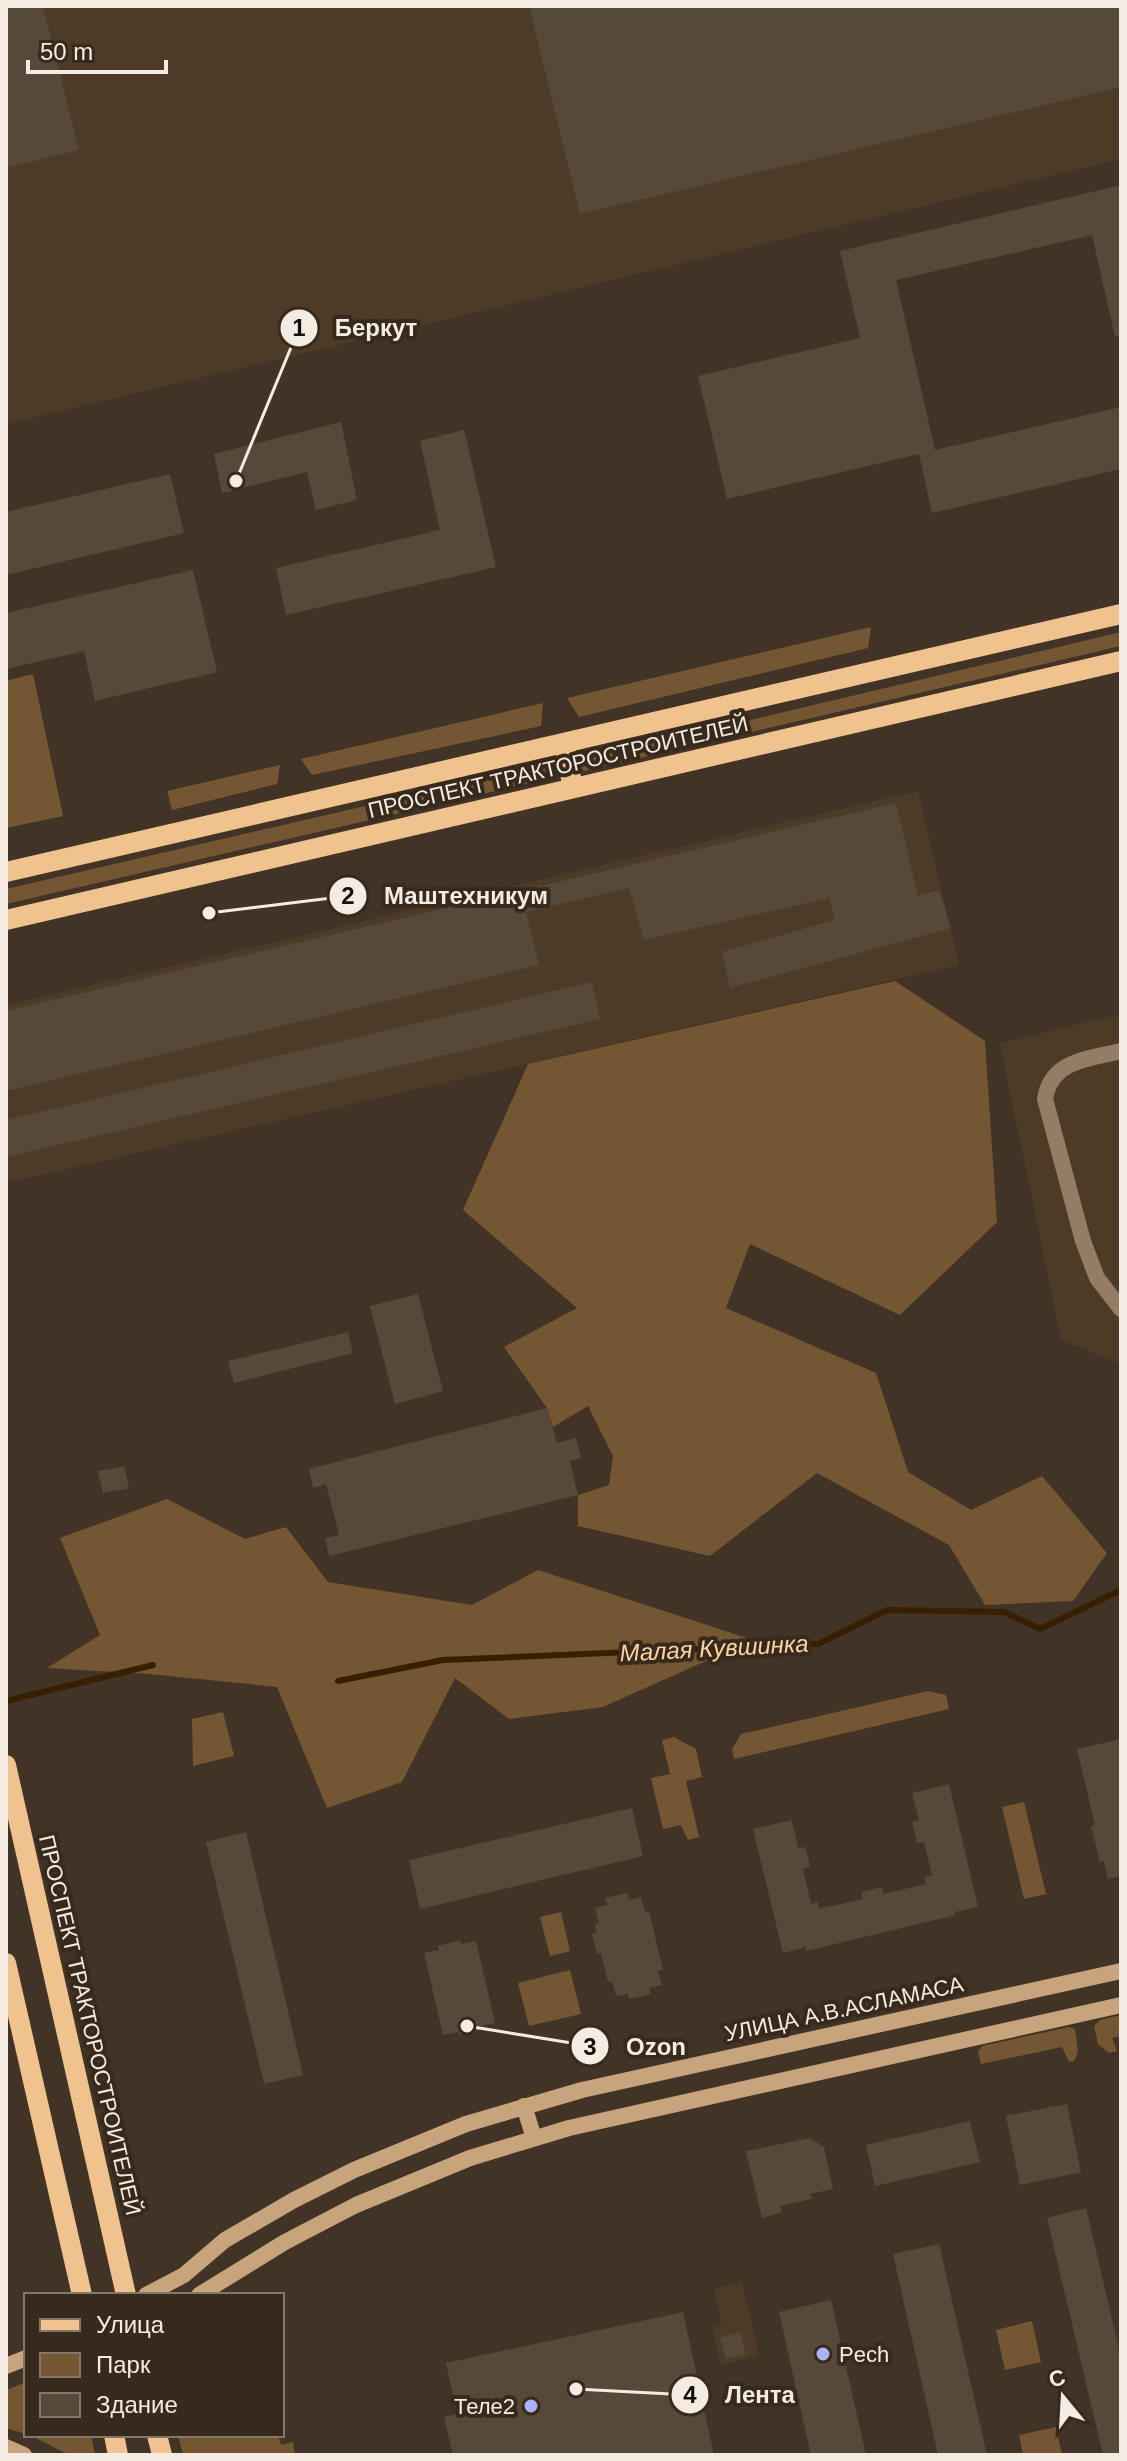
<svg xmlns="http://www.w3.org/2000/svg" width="1127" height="2461" font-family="Helvetica,sans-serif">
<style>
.built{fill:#4d3b27}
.green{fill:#755632}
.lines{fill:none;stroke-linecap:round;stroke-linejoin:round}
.stream{stroke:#381f00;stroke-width:6}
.building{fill:#57493a}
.street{stroke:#947d64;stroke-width:16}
.secondary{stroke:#c8a47c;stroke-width:16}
.primary{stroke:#f0c28e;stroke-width:20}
.poi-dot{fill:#a9b0fc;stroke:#372a1c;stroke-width:3}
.labels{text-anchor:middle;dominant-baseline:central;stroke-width:8;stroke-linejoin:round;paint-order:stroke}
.street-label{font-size:22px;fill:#f4ece2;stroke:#372a1c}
.poi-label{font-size:22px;fill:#f4ece2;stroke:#372a1c;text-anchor:start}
.water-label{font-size:24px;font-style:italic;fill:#fdd3a3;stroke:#372a1c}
.leader{fill:none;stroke:#f4ece2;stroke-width:3}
.callout-dot{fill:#f4ece2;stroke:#372a1c;stroke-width:3}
.mark-label{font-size:24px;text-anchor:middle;font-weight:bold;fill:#111}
.callout-label{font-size:24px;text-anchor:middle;font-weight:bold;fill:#f4ece2;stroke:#372a1c;stroke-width:8;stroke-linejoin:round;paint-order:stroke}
</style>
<rect width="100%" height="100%" fill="#413426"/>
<path class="built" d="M 6,6 L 1121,6 L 1121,159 L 6,424 Z
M 918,791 L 959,965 L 6,1183 L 6,1005 Z
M 1121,1014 L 1121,1364 L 1061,1340 L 1000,1043 Z
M 742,2282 L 759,2356 L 721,2365 L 712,2327 L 722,2324 L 714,2288 Z"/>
<path class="green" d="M 871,627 L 868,648 L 579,717 L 567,698 Z
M 1121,632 L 1121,646 L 584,771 L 579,766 L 582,760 Z
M 33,674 L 63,816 L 6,828 L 6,681 Z
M 543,703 L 541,726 L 312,775 L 301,759 Z
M 551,763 L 555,777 L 6,904 L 6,889 Z
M 280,765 L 277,784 L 172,810 L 167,791 Z
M 895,981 L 985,1041 L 997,1222 L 900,1315 L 750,1244 L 726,1308 L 876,1373 L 908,1472 L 971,1510 L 1042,1476 L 1107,1553 L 1073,1601 L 985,1605 L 949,1545 L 817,1473 L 710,1556 L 578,1526 L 578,1495 L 609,1485 L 613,1456 L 588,1406 L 553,1427 L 547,1408 L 504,1347 L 577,1308 L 463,1210 L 528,1064 Z
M 167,1499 L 245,1539 L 286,1527 L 328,1582 L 472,1605 L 538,1570 L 753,1640 L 603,1707 L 509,1719 L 455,1678 L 402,1782 L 327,1808 L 277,1687 L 149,1674 L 47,1668 L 100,1635 L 60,1538 Z
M 928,1691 L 946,1695 L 949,1709 L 734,1759 L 732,1749 L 741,1734 Z
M 223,1712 L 234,1756 L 193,1766 L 192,1719 Z
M 674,1737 L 696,1749 L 702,1777 L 686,1781 L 699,1837 L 688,1840 L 681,1825 L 663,1829 L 651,1778 L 670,1774 L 662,1740 Z
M 1024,1802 L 1046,1894 L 1024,1899 L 1002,1807 Z
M 561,1912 L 570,1951 L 550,1956 L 540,1917 Z
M 570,1970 L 581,2014 L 529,2026 L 518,1983 Z
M 1121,2015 L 1121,2036 L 1112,2038 L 1117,2051 L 1109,2053 L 1098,2044 L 1094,2026 L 1100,2020 Z
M 1069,2027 L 1075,2029 L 1078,2052 L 1074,2061 L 1069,2062 L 1062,2047 L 981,2064 L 978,2052 L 982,2046 Z
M 1032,2321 L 1041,2362 L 1005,2370 L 996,2330 Z
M 26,2382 L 26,2434 L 6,2428 L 6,2390 Z
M 1056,2427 L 1062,2455 L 1023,2455 L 1019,2435 Z
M 30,2435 L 91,2435 L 95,2455 L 69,2455 Z
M 178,2435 L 278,2435 L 281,2445 L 293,2442 L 295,2455 L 183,2455 Z"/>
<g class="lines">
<path class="stream" d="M 338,1681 L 443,1660 L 818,1644 L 887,1610 L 1004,1612 L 1040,1629 L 1121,1590
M 6,1701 L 153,1665"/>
</g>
<path class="building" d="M 6,6 L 43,6 L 79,150 L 6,168 Z
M 529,6 L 1121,6 L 1121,87 L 580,214 Z
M 1121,185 L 1121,336 L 1115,337 L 1092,235 L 896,280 L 935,450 L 1121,407 L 1121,469 L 932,513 L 919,454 L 727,499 L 698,376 L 860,338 L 840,251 Z
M 341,422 L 357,500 L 316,510 L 307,472 L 222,493 L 214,454 Z
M 464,430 L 496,567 L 286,615 L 276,568 L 440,530 L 420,441 Z
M 170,474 L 184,533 L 6,575 L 6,512 Z
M 193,570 L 217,672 L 95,701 L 84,651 L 6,669 L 6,613 Z
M 896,803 L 918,896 L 939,890 L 951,928 L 730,988 L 722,952 L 835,920 L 829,898 L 644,940 L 629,888 L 526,912 L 539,965 L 6,1091 L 6,1011 Z
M 592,982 L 600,1019 L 6,1157 L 6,1120 Z
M 418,1294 L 443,1391 L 395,1404 L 370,1306 Z
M 348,1332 L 353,1353 L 234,1383 L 228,1361 Z
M 547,1408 L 557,1443 L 576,1438 L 581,1458 L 570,1461 L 578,1495 L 329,1556 L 325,1538 L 339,1535 L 326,1484 L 313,1488 L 309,1469 Z
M 124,1466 L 129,1488 L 103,1493 L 98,1471 Z
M 1121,1739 L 1121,1876 L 1108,1879 L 1104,1861 L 1100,1862 L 1091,1826 L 1095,1825 L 1077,1749 Z
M 949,1784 L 978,1907 L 955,1912 L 956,1915 L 806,1951 L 806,1947 L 783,1953 L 753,1829 L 792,1820 L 798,1848 L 805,1847 L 808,1857 L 810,1867 L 803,1869 L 811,1904 L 818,1902 L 819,1909 L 863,1899 L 861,1892 L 882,1887 L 883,1894 L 926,1884 L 924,1877 L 932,1875 L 924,1842 L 917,1843 L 912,1822 L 919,1820 L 912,1793 Z
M 632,1808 L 643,1856 L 420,1909 L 409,1860 Z
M 246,1832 L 303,2075 L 264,2084 L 206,1842 Z
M 628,1893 L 629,1900 L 641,1897 L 645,1912 L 649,1911 L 663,1970 L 658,1971 L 662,1985 L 649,1988 L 651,1994 L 629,1999 L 628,1994 L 616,1996 L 612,1981 L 608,1982 L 601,1953 L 597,1954 L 592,1934 L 597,1933 L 595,1924 L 599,1923 L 595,1908 L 607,1905 L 605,1898 Z
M 460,1940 L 461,1944 L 476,1941 L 495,2023 L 480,2026 L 481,2030 L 459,2035 L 458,2032 L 443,2035 L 424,1953 L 439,1950 L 438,1946 Z
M 1067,2104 L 1081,2172 L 1020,2185 L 1006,2116 Z
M 970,2121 L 980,2162 L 875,2186 L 866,2145 Z
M 810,2138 L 824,2147 L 833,2189 L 810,2194 L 812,2199 L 780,2206 L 782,2212 L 762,2218 L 746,2151 Z
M 1086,2208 L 1121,2357 L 1121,2455 L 1103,2455 L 1047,2218 Z
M 939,2244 L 945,2270 L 987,2455 L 938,2455 L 893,2254 Z
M 831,2300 L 866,2455 L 811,2455 L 779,2312 Z
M 683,2312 L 714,2455 L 453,2455 L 444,2417 L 457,2414 L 446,2363 Z
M 740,2332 L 746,2354 L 726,2359 L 720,2338 Z"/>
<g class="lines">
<path class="street" d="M 1121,1051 C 1089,1059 1051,1060 1045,1099 L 1083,1241 L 1097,1278 L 1121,1309"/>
<path class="secondary" d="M 524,2106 L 534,2138
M 146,2295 L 184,2275 L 225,2240 L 294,2200 L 354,2170 L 466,2124 L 582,2090 L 1121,1971
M 199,2295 L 285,2242 L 356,2205 L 470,2158 L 569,2128 L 1121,2005
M 6,2366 L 26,2358
M 6,2447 L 24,2455"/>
<path class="primary" d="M 564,743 L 573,788
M 6,872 L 1121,614
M 6,920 L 1121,661
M 6,1765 L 126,2295
M 6,1963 L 82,2295
M 114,2435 L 118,2455
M 157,2435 L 162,2455"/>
</g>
<g class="poi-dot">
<circle cx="823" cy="2354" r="8"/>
<circle cx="531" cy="2406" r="8"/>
</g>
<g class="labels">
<g class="street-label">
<text transform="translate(558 767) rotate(-13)">ПРОСПЕКТ ТРАКТОРОСТРОИТЕЛЕЙ</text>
<text transform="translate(844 2009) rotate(-12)">УЛИЦА А.В.АСЛАМАСА</text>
<text transform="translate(90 2025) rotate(77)">ПРОСПЕКТ ТРАКТОРОСТРОИТЕЛЕЙ</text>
</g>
<g class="poi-label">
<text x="839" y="2354">Pech</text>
<text x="515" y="2406" text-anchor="end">Теле2</text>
</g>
<g class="water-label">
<text transform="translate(714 1648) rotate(-3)">Малая Кувшинка</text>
</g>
</g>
<path class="leader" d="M236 481L299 328M209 913L348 896M467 2026L590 2046M576 2389L690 2395"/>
<g class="callout-dot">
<circle cx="236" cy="481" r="8"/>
<circle cx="209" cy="913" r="8"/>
<circle cx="467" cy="2026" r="8"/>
<circle cx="576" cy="2389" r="8"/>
<circle cx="299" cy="328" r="20"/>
<circle cx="348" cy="896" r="20"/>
<circle cx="590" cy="2046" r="20"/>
<circle cx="690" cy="2395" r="20"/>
</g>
<g class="mark-label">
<text x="299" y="336">1</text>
<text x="348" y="904">2</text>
<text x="590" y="2055">3</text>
<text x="690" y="2403">4</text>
</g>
<g class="callout-label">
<text x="376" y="336">Беркут</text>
<text x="466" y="904">Маштехникум</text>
<text x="656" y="2055">Ozon</text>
<text x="760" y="2403">Лента</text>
</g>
<rect width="1127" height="2461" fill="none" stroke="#f4ece2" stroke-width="16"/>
<rect x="24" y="2293" width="260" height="144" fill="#372a1c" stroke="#83786b" stroke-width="2"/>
<rect x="40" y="2319" width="40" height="12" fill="#f0c28e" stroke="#83786b" stroke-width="2"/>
<text x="96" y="2333" font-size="24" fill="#f4ece2">Улица</text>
<rect x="40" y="2353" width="40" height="24" fill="#755632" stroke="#83786b" stroke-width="2"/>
<text x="96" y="2373" font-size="24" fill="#f4ece2">Парк</text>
<rect x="40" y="2393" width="40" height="24" fill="#57493a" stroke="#83786b" stroke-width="2"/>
<text x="96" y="2413" font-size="24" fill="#f4ece2">Здание</text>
<g transform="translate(1063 2397) rotate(342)" stroke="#372a1c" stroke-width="6" paint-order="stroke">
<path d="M0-6L14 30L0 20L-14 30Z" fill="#f4ece2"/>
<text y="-12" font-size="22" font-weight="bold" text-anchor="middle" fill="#f4ece2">С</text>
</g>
<path d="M28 60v12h138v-12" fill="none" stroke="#f4ece2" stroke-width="4"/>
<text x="40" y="60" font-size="24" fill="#f4ece2" stroke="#372a1c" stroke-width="6" paint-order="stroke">50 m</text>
</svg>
